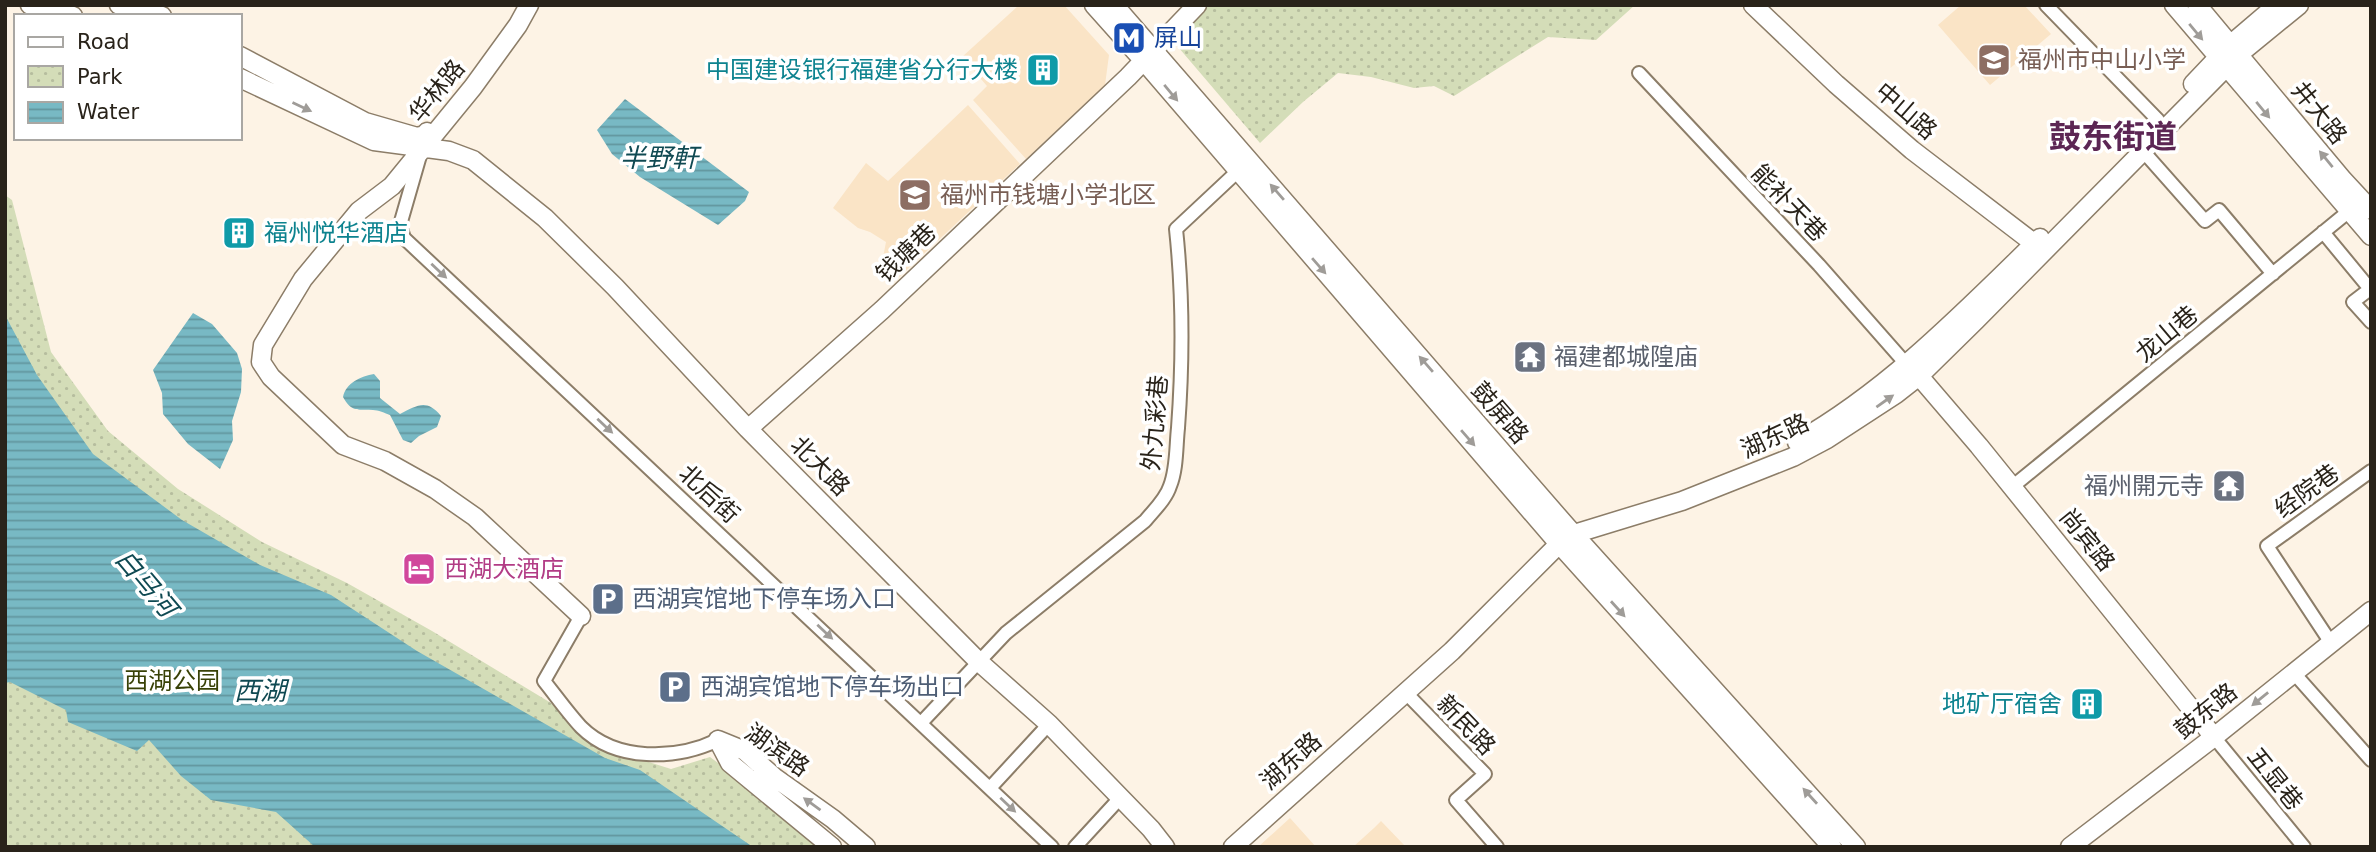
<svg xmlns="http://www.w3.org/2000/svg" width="2376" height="852" font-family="'DejaVu Sans','Noto Sans SC',sans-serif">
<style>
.built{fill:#fae4c6}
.park{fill:url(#park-dots)}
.water{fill:url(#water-rules)}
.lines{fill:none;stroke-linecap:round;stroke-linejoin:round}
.street-casing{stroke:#8c7d68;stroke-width:16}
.secondary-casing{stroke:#8c7d68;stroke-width:21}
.street{stroke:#fff;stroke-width:12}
.secondary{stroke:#fff;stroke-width:18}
.oneway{fill:#9f9c98}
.labels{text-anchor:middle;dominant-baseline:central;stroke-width:7;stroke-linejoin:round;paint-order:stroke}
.transit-label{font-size:24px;fill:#164399;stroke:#fff;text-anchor:start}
.education-label{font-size:24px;fill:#785e54;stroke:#fff;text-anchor:start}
.culture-label{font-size:24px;fill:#0d838f;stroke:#fff;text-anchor:end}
.street-label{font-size:24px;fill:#29231a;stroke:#fff}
.worship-label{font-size:24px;fill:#5b616d;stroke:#fff;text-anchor:start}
.hotel-label{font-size:24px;fill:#b23c85;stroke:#fff;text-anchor:start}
.service-label{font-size:24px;fill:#4e5e75;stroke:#fff;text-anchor:start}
.park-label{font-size:24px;fill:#384106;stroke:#fff}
.water-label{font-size:26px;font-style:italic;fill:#0f4952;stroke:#fff}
.district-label{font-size:32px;font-weight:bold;fill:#5c2654;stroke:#fff}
</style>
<defs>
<pattern id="park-dots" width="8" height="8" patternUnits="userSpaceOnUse" patternTransform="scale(1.75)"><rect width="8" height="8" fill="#d4ddb8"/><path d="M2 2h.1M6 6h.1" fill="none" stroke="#b6bd9e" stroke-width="1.8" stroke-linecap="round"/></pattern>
<pattern id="water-rules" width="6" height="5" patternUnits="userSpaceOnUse" patternTransform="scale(1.75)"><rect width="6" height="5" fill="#78b9c4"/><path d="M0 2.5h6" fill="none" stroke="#62969e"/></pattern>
</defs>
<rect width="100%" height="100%" fill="#fdf3e5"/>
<path class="built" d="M 1019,5 L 1064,5 L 1109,55 L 1105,85 L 1026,159 L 973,100 L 987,86 L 962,57 Z
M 1961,5 L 2024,5 L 2051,34 L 1990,85 L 1938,25 Z
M 968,105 L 1020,164 L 899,277 L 889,283 L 881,268 L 886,242 L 870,232 L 858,228 L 833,208 L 866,163 L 888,181 Z
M 1290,818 L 1316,847 L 1258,847 Z
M 1381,821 L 1406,847 L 1353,847 L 1374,828 Z"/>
<path class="park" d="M 1208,5 L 1635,5 L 1596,40 L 1548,37 L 1454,96 L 1434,86 L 1414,88 L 1371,77 L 1338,73 L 1303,102 L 1260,143 L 1173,41 Z
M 5,195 L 12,200 L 51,352 L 108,431 L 178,489 L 262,542 L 347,583 L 432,631 L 551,703 L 604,748 L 671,769 L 710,757 L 831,847 L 5,847 Z"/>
<path class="water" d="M 625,99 L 749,192 L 745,201 L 718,225 L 640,177 L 612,154 L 597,130 Z
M 193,313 L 212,324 L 237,353 L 242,369 L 241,392 L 232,421 L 233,440 L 220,469 L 188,444 L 163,414 L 162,393 L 153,370 Z
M 5,315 L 37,375 L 93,454 L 182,520 L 260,565 L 331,595 L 417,651 L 605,758 L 640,770 L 753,847 L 315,847 L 276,812 L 211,800 L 181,776 L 149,740 L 137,751 L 68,722 L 66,710 L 10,682 L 5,683 Z
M 374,374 L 380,381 L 380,398 L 400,414 C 417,406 426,398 441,416 L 437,427 L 419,436 L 411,443 L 403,440 L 390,415 C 385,413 378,410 373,410 C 358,409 352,413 343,397 C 346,383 361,376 374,374 Z"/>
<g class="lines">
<defs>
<path id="street" d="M 2046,5 L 2158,120
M 1639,73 L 1819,265 L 1907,365
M 2143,151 L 2205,221 L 2219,210 L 2273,274
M 419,159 L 400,225 L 404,238 L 1052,847
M 2323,232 L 2370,289 L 2353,302 L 2371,322
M 2012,487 L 2348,212
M 581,616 L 544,681 C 556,696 568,713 581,727 C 616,762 676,760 718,740
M 2331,643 L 2267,546 L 2371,471
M 2293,672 L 2371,760
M 1406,693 L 1485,774 L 1456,800 L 1497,847
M 921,723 L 1006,633 L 1145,521 C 1154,510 1166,499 1170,486 C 1177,469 1176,446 1178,428 C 1183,361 1183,295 1176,229 L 1238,171
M 2214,737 L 2304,847
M 990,788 L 1049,724
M 1075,847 L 1120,798"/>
<path id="secondary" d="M 30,5 L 73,16
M 119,5 L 162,16
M 529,5 L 518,25 L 473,87 L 392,186 L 359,211 L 303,279 L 263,345 L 261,362 L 271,377 L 343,445 L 385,461 L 435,489 L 475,517 L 581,616
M 1094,5 L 1144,61 L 1553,537 L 1832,847
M 1114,5 L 1567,527 L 1856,847
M 1753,5 L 1836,84 L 1912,150 L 2035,244
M 2174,5 L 2371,236
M 2197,5 L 2343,180 L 2371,210
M 240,56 L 365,122 L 417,137 L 425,135 L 427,132
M 240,78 L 374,141 L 449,151 L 473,160 L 545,218 L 615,287 L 748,429 L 978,661 L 1049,724 L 1151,829 L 1165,847
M 2193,84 L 2230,45 L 2277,5
M 1919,376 L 1979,446 L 2214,737
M 748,429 L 882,310 L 1128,77 L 1197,5
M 1797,442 C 1890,389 1964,312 2040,238
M 718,740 L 745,751 L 774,777 L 833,819 L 866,847
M 718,740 L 730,763 L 832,847
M 1233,847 L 1452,651 L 1559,544 L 1574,534 L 1682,501 L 1793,457 L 1827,439 L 1896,394 L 1919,376 L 1976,320 L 2239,54 L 2299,5
M 2070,847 L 2214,737 L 2371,611"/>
</defs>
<use href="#street" class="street-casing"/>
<use href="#secondary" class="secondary-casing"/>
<use href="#street" class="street"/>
<use href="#secondary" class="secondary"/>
</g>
<defs><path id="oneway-solid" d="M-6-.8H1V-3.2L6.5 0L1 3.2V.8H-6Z" transform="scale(1.75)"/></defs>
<g class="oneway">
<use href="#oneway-solid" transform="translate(2196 32) rotate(50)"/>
<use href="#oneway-solid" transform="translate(1171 93) rotate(50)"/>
<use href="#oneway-solid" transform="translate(302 107) rotate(25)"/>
<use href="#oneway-solid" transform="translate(2263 110) rotate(50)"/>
<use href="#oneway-solid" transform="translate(2326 159) rotate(-129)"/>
<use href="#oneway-solid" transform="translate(1277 192) rotate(-131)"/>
<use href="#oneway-solid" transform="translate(1319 266) rotate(49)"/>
<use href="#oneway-solid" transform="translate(439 271) rotate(43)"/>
<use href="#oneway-solid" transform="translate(1426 364) rotate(-131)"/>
<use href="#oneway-solid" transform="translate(1885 401) rotate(-35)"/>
<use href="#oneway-solid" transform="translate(605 426) rotate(43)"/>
<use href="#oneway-solid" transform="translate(1468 438) rotate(49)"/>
<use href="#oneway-solid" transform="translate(1618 609) rotate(48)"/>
<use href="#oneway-solid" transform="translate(825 632) rotate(43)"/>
<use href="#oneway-solid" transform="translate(2260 699) rotate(141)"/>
<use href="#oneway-solid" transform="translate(1810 796) rotate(-132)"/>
<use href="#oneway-solid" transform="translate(812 804) rotate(-144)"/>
<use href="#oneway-solid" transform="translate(1008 805) rotate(43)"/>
</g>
<defs>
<symbol id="metro-square" viewBox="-11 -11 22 22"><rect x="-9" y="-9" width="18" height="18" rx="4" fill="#1a4fb4" stroke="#fff"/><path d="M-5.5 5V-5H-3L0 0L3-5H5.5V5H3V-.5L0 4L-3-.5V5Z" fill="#fff"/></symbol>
<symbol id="school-square" viewBox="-11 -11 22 22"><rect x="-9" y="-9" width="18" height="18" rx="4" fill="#8d6e63" stroke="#fff"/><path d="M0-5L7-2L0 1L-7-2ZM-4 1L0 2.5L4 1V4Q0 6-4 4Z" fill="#fff"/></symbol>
<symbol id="building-square" viewBox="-11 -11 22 22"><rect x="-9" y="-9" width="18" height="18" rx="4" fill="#0f9aa8" stroke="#fff"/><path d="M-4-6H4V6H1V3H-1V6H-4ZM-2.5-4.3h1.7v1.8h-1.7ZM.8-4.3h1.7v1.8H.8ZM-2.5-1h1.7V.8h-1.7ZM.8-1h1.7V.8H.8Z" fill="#fff"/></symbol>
<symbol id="temple-square" viewBox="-11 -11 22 22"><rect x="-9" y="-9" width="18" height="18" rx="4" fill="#6b7280" stroke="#fff"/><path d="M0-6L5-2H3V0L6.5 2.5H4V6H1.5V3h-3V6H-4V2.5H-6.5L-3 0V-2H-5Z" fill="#fff"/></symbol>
<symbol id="hotel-square" viewBox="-11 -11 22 22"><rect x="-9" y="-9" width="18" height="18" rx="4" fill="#d1479c" stroke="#fff"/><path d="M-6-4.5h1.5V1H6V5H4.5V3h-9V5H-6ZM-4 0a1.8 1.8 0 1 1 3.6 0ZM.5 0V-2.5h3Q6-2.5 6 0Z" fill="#fff"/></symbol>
<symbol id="parking-square" viewBox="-11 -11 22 22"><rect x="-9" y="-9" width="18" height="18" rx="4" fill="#5c6f8a" stroke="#fff"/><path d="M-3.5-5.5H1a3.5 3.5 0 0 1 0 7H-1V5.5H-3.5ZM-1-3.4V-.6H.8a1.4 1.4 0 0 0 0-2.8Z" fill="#fff"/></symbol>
</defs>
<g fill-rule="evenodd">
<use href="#metro-square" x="1110" y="19" width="38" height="38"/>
<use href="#school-square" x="1975" y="41" width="38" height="38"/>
<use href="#building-square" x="1024" y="51" width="38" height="38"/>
<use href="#school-square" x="896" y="176" width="38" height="38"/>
<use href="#building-square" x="220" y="214" width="38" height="38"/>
<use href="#temple-square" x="1511" y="338" width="38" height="38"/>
<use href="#temple-square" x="2210" y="467" width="38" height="38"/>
<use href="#hotel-square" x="400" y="550" width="38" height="38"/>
<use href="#parking-square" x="589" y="580" width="38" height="38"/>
<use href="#parking-square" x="656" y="668" width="38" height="38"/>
<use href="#building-square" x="2068" y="685" width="38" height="38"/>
</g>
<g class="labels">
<g class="transit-label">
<text x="1154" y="38">屏山</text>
</g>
<g class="education-label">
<text x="2018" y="60">福州市中山小学</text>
<text x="940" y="195">福州市钱塘小学北区</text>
</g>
<g class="culture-label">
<text x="1018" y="70">中国建设银行福建省分行大楼</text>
<text x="264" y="233" text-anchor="start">福州悦华酒店</text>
<text x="2062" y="704">地矿厅宿舍</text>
</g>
<g class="street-label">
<text transform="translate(437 91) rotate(-51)">华林路</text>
<text transform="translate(1906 111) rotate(41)">中山路</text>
<text transform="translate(2319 113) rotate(51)">井大路</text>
<text transform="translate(1789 203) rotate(46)">能补天巷</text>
<text transform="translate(906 253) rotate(-44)">钱塘巷</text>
<text transform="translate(2167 334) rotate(-40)">龙山巷</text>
<text transform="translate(1500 413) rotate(49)">鼓屏路</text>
<text transform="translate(1155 423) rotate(-85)">外九彩巷</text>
<text transform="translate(1775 436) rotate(-25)">湖东路</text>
<text transform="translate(820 466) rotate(45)">北大路</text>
<text transform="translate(2307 491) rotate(-36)">经院巷</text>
<text transform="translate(709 494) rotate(43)">北后街</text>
<text transform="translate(2087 540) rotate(51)">尚宾路</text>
<text transform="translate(2206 711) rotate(-39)">鼓东路</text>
<text transform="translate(1466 725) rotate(46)">新民路</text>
<text transform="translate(777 750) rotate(35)">湖滨路</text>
<text transform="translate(1291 761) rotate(-42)">湖东路</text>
<text transform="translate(2275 779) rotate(51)">五显巷</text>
</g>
<g class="worship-label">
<text x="1554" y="357">福建都城隍庙</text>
<text x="2204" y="486" text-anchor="end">福州開元寺</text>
</g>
<g class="hotel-label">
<text x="444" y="569">西湖大酒店</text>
</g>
<g class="service-label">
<text x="632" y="599">西湖宾馆地下停车场入口</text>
<text x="700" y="687">西湖宾馆地下停车场出口</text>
</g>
<g class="park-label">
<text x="172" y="681">西湖公园</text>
</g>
<g class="water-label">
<text x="659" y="158">半野軒</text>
<text transform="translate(146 583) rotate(50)">白马河</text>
<text x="260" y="691">西湖</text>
</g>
<g class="district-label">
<text x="2113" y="137">鼓东街道</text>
</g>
</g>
<rect width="2376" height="852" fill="none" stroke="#29231a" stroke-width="14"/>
<rect x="14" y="14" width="228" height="126" fill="#ffffff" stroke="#a9a7a3" stroke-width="2"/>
<rect x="28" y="37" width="35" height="10" fill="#ffffff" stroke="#a9a7a3" stroke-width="2"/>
<text x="77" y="49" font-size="21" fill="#29231a">Road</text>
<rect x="28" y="66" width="35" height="21" fill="url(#park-dots)" stroke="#a9a7a3" stroke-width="2"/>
<text x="77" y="84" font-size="21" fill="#29231a">Park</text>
<rect x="28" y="102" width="35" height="21" fill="url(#water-rules)" stroke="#a9a7a3" stroke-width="2"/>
<text x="77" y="119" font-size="21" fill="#29231a">Water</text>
</svg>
